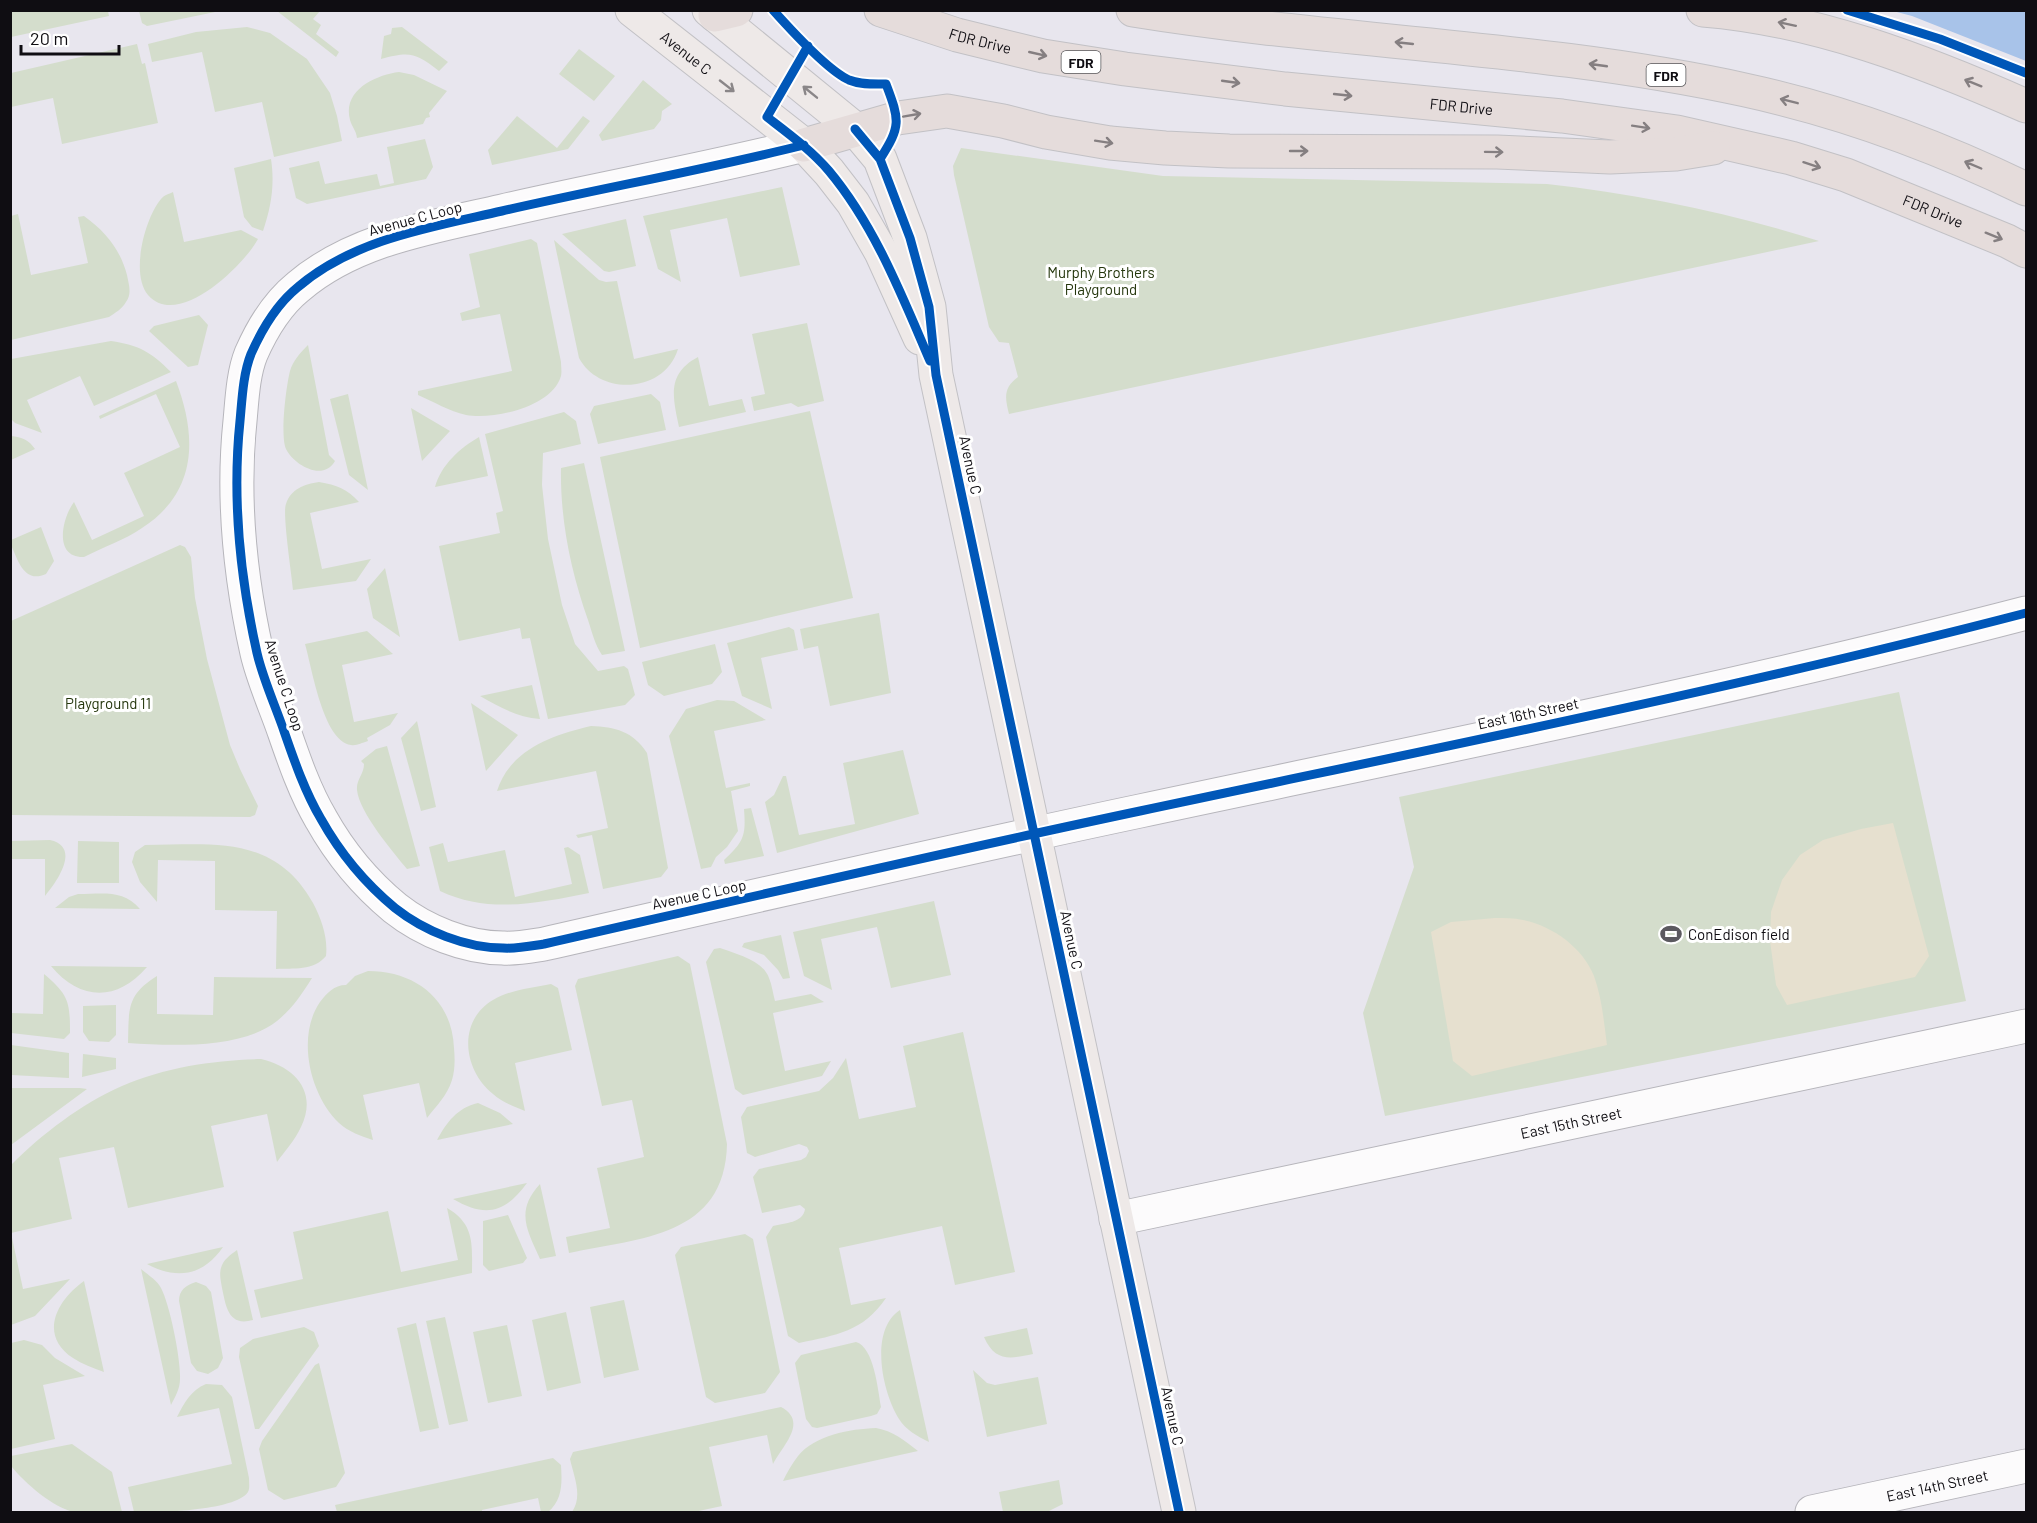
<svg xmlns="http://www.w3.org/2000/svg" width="2037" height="1523" font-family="Barlow,sans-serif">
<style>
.green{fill:#d4ddcc}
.sand{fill:#e6e0cf}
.water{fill:#a8c3e9}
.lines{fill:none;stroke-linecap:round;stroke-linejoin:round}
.minor-casing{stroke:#b6b5bb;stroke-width:35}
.major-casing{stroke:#c2c1c5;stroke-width:35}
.highway-casing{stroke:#c2c1c5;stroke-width:35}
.minor{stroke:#fcfbfc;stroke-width:33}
.major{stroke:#eee9e8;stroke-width:33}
.highway{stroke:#e5dcdb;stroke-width:33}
.cycleway-casing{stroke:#fff;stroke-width:13}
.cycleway{stroke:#0057b8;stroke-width:9}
.oneway{stroke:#857f81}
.oneway2{stroke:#8a8688}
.labels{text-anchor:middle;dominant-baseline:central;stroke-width:6;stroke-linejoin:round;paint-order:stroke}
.shield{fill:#fff;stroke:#575659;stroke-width:1.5}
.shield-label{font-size:14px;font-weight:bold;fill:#0f0d12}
.street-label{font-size:15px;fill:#0f0d12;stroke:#fff}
.park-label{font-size:15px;fill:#24360c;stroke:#fff}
.poi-label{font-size:15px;fill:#0f0d12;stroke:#fff;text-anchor:start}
</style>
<rect width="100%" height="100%" fill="#e8e6ee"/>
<path class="green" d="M 10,11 L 108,11 L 109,16 L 11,37 Z
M 139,11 L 139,10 L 220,11 L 147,26 L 142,23 Z
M 277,11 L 320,11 L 313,19 L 321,25 L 316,34 L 339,52 L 336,57 Z
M 247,27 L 270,33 L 307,59 L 330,93 L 337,116 L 342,141 L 274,157 L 262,102 L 215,112 L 202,52 L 152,62 L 148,44 L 196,32 Z
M 402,27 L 448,62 L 439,71 C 416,53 410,51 381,59 L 384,36 L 391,34 L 392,28 Z
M 137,44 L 142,64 L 145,63 L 158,123 L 62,144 L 53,98 L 11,107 L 11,73 Z
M 579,49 L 615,76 L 594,101 L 559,74 Z
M 399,72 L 414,75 L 447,91 L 429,113 L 430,117 L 426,118 L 423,124 L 357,138 C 356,130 352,127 350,120 C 342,90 376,75 399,72 Z
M 643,80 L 672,104 L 662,111 L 661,120 L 654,129 L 602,141 L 599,135 Z
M 517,116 L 557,148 L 583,116 L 590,121 L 568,149 L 492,165 L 488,150 Z
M 425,139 L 433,167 L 426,179 L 307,204 L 296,198 L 289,168 L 319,161 L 325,184 L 377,174 L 380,186 L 394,183 L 387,147 Z
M 961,148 L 1163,176 L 1547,184 C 1639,194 1730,213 1819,241 L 1009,414 C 1005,398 1003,388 1018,377 L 1009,343 L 999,342 L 989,327 L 954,175 L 953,166 Z
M 271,159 C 275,185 271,207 263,231 L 252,227 L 244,217 L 234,168 Z
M 782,187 L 800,265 L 740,277 L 727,218 L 670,230 L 681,282 L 658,269 L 643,216 Z
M 173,192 L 184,242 L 241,230 L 258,239 C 244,265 178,330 148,295 C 130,274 145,218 161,199 C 164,195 169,194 173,192 Z
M 18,214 L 31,275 L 88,263 L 78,217 L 84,216 C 106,232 120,249 127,275 C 129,285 132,294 126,302 C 122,309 115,313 109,317 L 11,340 L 11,216 Z
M 626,219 L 636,266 L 609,272 L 604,271 L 562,234 Z
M 531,239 L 537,243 L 561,362 C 561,366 562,372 561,376 C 552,407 494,420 466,415 C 449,411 434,402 418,395 L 418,391 L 512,371 L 500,314 L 462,321 L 460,313 L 480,307 L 469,254 Z
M 554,240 L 599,280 L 606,282 L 617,281 L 634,359 L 678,349 C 665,393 600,397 579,358 Z
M 199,315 L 208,325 L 198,365 L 188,367 L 149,331 L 154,326 Z
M 807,323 L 824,401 L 798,407 L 791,403 L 754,411 L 751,397 L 765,394 L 752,334 Z
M 111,341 C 139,345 151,352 171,372 L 94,406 L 80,376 L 27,400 L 42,433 L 15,423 L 11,419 L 11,359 Z
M 308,345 L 329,455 L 335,461 C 323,482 294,465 286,449 C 280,436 286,387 290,371 C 293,361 300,353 308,345 Z
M 698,357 L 709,406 L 742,399 L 746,412 L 679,427 C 673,398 666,374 698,357 Z
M 176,381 C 197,436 198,492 142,528 C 125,540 103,547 84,557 C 53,558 62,518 74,502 L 92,540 L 144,516 L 124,473 L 180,447 L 156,394 L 100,419 L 99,416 Z
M 348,394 L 368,490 L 349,475 L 330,399 Z
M 651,394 L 660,402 L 666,430 L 598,444 L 590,414 L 594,406 Z
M 411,408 L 450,431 L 422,461 Z
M 810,411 L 853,598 L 640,648 L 600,457 Z
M 564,412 L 576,421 L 581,444 L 543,453 L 542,485 L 548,539 L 562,605 L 575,644 L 598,671 L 624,666 L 628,669 L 635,695 L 625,705 L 548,719 L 530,638 L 522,639 L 520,628 L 459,641 L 439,546 L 500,533 L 496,513 L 503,511 L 485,434 Z
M 11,436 C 22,437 29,440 35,449 L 11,460 Z
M 479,437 L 488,476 L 435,487 C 441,465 460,448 479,437 Z
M 584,463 L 625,651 L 602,655 C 595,645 592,632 588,620 C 571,572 560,520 561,468 Z
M 319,482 C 337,485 347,489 359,502 L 310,513 L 322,569 L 371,559 L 356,581 L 293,590 C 292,576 282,513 286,504 C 291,489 304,484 319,482 Z
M 41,527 L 54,561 L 46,574 C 24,584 18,560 11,545 L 11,540 Z
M 180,545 L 185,547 L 191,557 L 195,598 L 207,659 L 230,745 L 240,769 L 258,806 L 255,815 L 250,817 L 11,815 L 11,621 Z
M 385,568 L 400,637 L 373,618 L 367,589 Z
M 879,613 L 891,693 L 830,706 L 818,646 L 804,649 L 800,629 Z
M 789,627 L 794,630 L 798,650 L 761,658 L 772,709 L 742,696 L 727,643 Z
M 367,631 L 393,654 L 342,665 L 354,722 L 398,713 L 390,725 L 367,738 L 368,741 C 361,743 357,746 351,745 C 323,741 312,668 305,644 Z
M 715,644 L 722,672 L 712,684 L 664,696 L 648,685 L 642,662 Z
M 532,685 L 540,719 C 517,717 499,707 480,696 Z
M 1899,692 L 1966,1001 L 1385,1116 L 1363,1013 L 1414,867 L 1399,797 Z
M 717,700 L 734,701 L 766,720 L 714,731 L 726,788 L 750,783 L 750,786 L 731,791 L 738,831 L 727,847 L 716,857 L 711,867 L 701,869 L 669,736 L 686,709 Z
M 471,703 L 518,735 L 486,771 Z
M 417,721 L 436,807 L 421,811 L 401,738 Z
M 591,726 C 615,727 633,731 647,753 L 668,868 L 661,877 L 603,889 L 592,835 L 578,838 L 576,835 L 608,828 L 596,771 L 497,791 C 510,750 552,735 591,726 Z
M 387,746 L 420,866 L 407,869 C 393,852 359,812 357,790 C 356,780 364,774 364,764 L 361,761 L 376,749 Z
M 903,750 L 919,814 L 777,853 L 765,802 L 774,795 L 783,776 L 786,776 L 799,835 L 855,824 L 843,763 Z
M 751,808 L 764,856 L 725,864 L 724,860 C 744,841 746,836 744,809 Z
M 50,840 C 82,847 56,883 45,896 L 45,859 L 11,859 L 11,841 Z
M 78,841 L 119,842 L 119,883 L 77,883 Z
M 443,843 L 448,862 L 505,850 L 515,897 L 572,884 L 564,848 L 568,847 L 580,855 L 589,893 C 539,903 488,914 440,891 L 429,847 Z
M 145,845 C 213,845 274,834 313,903 C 322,920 328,938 326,956 C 314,971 293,968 276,969 L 277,911 L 215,910 L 215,861 L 158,860 L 157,902 L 140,882 L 132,862 L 135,852 Z
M 78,894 C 103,894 123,889 140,909 L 55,908 L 69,897 Z
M 934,901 L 951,975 L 891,988 L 877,927 L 821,939 L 832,990 L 804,976 L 793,932 Z
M 781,935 L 790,978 L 783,979 L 778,970 L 764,955 L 742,947 L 744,943 Z
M 720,948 C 736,954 763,960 769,978 C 772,985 773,994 775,1001 L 811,994 L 824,1002 L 773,1013 L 785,1071 L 831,1061 L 822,1076 L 743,1095 L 735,1089 L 706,962 L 714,949 Z
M 678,956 L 690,964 L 727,1144 C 725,1237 640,1238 569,1253 L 566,1237 L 610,1228 L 597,1168 L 644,1157 L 632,1100 L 602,1106 L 575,986 L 578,979 Z
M 51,966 L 147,967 C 117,1002 80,1001 51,966 Z
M 368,971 C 415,971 452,999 454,1048 C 455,1059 455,1070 452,1080 C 447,1096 436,1106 427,1118 L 419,1083 L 363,1095 L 373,1140 C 361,1136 349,1132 339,1123 C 310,1095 296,1037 320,1002 C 327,993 334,985 346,985 L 355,976 Z
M 44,974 C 69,995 70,1002 70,1033 L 64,1039 L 11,1033 L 11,1013 L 43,1014 Z
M 157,976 L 157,1014 L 213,1015 L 214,977 L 312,978 C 302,994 292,1009 277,1021 C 242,1049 172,1046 128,1043 C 129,1010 126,995 157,976 Z
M 551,984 L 558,988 L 572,1050 L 515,1063 L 525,1111 C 514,1107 502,1102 493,1094 C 463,1070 457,1021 493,1000 C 509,990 532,988 551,984 Z
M 116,1005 L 116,1035 L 109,1042 L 89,1041 L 83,1032 L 83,1006 Z
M 963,1032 L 1015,1272 L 955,1285 L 942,1226 L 839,1248 L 851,1305 L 886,1298 C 863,1332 836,1335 799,1343 L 788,1336 L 766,1237 L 773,1226 C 785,1223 803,1223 805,1209 L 800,1205 L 762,1213 L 753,1177 L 759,1169 L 801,1160 L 806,1157 L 809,1151 L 807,1147 L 799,1144 L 755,1157 L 747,1153 L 741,1117 L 747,1107 L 819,1091 L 833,1078 L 846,1058 L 859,1119 L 916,1107 L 903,1046 Z
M 11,1045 L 69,1053 L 69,1078 L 11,1075 Z
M 83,1054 L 116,1058 L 116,1069 L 82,1077 Z
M 261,1059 C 295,1067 318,1092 301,1127 C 295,1140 285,1151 277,1162 L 267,1114 L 211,1126 L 224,1187 L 128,1208 L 114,1147 L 59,1158 L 72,1219 L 11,1233 L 23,1289 L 70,1279 L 35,1316 L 11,1325 L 11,1165 C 42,1134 81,1104 122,1086 C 165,1067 215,1060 261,1059 Z
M 11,1088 L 80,1088 L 87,1089 L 11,1145 Z
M 478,1103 L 500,1113 L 513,1124 L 437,1140 C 447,1122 457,1108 478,1103 Z
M 527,1183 C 505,1213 486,1218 453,1199 Z
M 540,1184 L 556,1256 L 540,1259 C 527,1230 515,1211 540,1184 Z
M 447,1208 C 475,1224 472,1245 472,1273 L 261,1318 L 254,1290 L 303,1279 L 293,1232 L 388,1211 L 401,1272 L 458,1260 Z
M 508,1215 L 527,1258 L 523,1263 L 489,1271 L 483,1265 L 483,1221 Z
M 745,1234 L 753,1239 L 780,1372 L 765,1393 L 715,1403 L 706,1397 L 675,1255 L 681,1247 Z
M 223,1247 C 203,1276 177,1280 147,1264 Z
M 237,1250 L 253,1320 C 228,1327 226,1306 222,1288 C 221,1281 219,1275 221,1268 C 223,1260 230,1255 237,1250 Z
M 141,1269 C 148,1275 157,1280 161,1288 C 170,1305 181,1360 180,1379 C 180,1389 175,1397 171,1405 Z
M 84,1281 L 104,1372 C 93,1368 82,1364 73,1358 C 38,1335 57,1300 84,1281 Z
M 196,1282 L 206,1286 L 211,1292 L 223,1358 L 218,1368 L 208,1374 L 197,1371 L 191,1363 L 179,1301 C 179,1290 186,1285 196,1282 Z
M 624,1300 L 639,1370 L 604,1378 L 590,1307 Z
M 900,1310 L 929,1442 C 917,1436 906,1430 899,1419 C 882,1392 869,1330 900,1310 Z
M 566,1312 L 581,1383 L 547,1391 L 532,1320 Z
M 445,1317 L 468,1421 L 449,1425 L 426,1321 Z
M 416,1323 L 439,1428 L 420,1432 L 397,1328 Z
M 507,1325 L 522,1396 L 488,1403 L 473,1332 Z
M 304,1327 L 314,1332 L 319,1346 L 259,1429 L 255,1429 L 239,1357 L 240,1348 L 253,1339 Z
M 1027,1328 L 1033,1354 C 1010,1359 995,1362 984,1337 Z
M 24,1340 L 42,1345 L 55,1358 L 85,1376 L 43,1385 L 55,1439 L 11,1449 L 11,1343 Z
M 856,1342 C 874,1347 878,1390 881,1407 L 877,1414 L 871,1416 L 817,1428 L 812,1427 L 806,1419 L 795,1363 L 801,1355 Z
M 319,1363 L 345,1473 L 336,1487 L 284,1500 L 268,1490 L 259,1449 L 262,1441 L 315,1365 Z
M 973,1370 L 987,1383 L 995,1385 L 1038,1377 L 1047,1424 L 987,1437 Z
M 206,1384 L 222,1385 L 232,1397 L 249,1478 C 249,1483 250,1488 248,1492 C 236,1511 155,1513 134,1512 L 128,1487 L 232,1464 L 219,1408 L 177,1417 C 184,1403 191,1390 206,1384 Z
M 781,1407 C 809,1422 782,1446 773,1464 L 767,1435 L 709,1447 L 722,1506 L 694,1512 L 572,1512 C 583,1496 574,1477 570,1459 L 573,1452 Z
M 876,1428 C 893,1431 904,1440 918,1451 L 783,1481 C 787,1472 792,1464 798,1456 C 815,1435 850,1429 876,1428 Z
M 72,1444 L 112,1472 L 122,1512 C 107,1513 90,1515 75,1512 C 54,1509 24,1482 11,1466 L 11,1456 Z
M 553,1458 L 561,1465 C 562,1482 563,1500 548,1512 L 541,1512 L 538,1498 L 482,1510 L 482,1512 L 337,1512 L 335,1505 Z
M 1059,1480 L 1063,1504 L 1047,1512 L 1003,1512 L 999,1492 Z"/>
<path class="sand" d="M 1893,823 L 1929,956 L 1915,977 L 1787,1005 L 1776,985 L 1770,941 L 1771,912 L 1782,880 L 1800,855 L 1823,840 L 1861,829 Z
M 1495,918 C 1504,918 1514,918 1523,920 C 1553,926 1583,948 1594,976 C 1602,998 1604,1023 1607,1045 L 1472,1076 L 1453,1061 L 1431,932 L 1451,922 Z"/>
<path class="water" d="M 1893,11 L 2026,11 L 2026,61 L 1912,16 Z"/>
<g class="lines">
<defs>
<g id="minor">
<path d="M 804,145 C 704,170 602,188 502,211 C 432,227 354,239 298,287 C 277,304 262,329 251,354 C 243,374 242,400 240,421 C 232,498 240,577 257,653 C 263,679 275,705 284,731 C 294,760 305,792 321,819 C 340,853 366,884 395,908 C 424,931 466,948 503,948 C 516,949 531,946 544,944 C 742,899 941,853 1140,811 C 1436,748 1734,689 2026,613"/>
<path id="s1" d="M 1116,1219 L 2026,1026"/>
<path id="s2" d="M 1812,1512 L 2026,1466"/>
</g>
<g id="major">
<path id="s3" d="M 632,10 L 804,145 L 829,172 L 853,203 L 881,252 L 920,338"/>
<path d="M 709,10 L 855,129 L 880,159 L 910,238 L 929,307 L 936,375 L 1179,1512"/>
</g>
<g id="highway">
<path id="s4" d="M 881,10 L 957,35 L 1043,56 L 1125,69 L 1285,89 L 1562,116 L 1677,132 L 1791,158 L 1846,175 L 2007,241 L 2026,251"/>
<path d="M 1133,10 C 1336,43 1543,46 1745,90 C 1842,111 1937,146 2026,189"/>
<path d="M 1703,10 C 1815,19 1924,61 2026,106"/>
<path d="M 715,15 L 736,10"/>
<path d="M 804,145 L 898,118 L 947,111 L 1003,121 L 1046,132 L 1110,143 L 1165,148 L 1229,151 L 1497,152 L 1610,157 L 1676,154 L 1713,148"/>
</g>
</defs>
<use href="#minor" class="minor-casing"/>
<use href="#major" class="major-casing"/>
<use href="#highway" class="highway-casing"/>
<use href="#minor" class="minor"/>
<use href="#major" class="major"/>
<use href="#highway" class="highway"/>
<defs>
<path id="cycleway" d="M 773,10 C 790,29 827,70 849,80 C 861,85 874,84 886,84 C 900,121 901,126 880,159
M 1847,10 L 1940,39 L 2026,73
M 808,46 L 767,117 C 789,134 811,150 829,171 C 875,226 902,296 930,361
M 855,129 L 880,159 L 910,238 L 929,307 L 936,375 L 1179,1512
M 804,145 C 704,170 602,188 502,211 C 432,227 354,239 298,287 C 277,304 262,329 251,354 C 243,374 242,400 240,421 C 232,498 240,577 257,653 C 263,679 275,705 284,731 C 294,760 305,792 321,819 C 340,853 366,884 395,908 C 424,931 466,948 503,948 C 516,949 531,946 544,944 C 742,899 941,853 1140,811 C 1436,748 1734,689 2026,613"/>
</defs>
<use href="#cycleway" class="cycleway-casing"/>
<use href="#cycleway" class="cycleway"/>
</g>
<defs><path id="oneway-shaft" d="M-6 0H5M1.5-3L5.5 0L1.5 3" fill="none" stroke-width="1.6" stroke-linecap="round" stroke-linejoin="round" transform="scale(1.5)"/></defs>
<g class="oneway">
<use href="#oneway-shaft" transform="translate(1787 24) rotate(-168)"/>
<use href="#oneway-shaft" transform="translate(1404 43) rotate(-174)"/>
<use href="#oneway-shaft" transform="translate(1038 54) rotate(13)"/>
<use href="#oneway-shaft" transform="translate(1598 65) rotate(-172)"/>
<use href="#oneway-shaft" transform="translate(1231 82) rotate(8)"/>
<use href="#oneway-shaft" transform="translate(1973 83) rotate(-158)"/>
<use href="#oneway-shaft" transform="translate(1343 95) rotate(6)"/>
<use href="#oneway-shaft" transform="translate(1789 101) rotate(-166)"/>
<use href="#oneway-shaft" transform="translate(912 115) rotate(-10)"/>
<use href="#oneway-shaft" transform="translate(1641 127) rotate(9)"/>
<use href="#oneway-shaft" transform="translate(1104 142) rotate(9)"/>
<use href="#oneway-shaft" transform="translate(1299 151)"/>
<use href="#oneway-shaft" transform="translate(1494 152) rotate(1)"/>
<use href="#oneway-shaft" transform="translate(1812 165) rotate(18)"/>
<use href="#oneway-shaft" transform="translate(1973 165) rotate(-157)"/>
<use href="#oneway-shaft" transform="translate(1994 236) rotate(22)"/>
</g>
<g class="oneway2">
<use href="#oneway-shaft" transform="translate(727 86) rotate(38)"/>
<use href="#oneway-shaft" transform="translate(810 92) rotate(-141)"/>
</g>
<defs>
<symbol id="stadium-bare" viewBox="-9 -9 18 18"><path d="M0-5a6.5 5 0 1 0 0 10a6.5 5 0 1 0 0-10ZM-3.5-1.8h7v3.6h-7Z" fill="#5b595f" stroke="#fff" stroke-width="2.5" paint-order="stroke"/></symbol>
</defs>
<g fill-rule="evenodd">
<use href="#stadium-bare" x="1656" y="919" width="30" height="30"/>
</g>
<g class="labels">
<g class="shield">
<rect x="1061.5" y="51" width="39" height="22" rx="4.5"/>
<rect x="1646.5" y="64" width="39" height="22" rx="4.5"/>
</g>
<g class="shield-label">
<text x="1081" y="62">FDR</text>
<text x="1666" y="75">FDR</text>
</g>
<g class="street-label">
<text stroke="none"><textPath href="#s4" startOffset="104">FDR Drive</textPath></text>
<text stroke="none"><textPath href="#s3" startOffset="69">Avenue C</textPath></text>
<text stroke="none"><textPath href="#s4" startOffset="590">FDR Drive</textPath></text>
<text stroke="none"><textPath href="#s4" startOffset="1076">FDR Drive</textPath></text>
<text transform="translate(415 218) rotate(-15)">Avenue C Loop</text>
<text transform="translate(971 465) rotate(78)">Avenue C</text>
<text transform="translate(285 685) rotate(72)">Avenue C Loop</text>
<text transform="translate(1528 713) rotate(-12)">East 16th Street</text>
<text transform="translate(699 894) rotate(-12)">Avenue C Loop</text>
<text transform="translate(1072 940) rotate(78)">Avenue C</text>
<text stroke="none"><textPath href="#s1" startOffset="465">East 15th Street</textPath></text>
<text transform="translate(1173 1416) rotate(78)">Avenue C</text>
<text stroke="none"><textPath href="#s2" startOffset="128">East 14th Street</textPath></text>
</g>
<g class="park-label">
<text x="1101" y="272">Murphy Brothers<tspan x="1101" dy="17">Playground</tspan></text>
<text x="108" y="703">Playground 11</text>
</g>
<g class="poi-label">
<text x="1688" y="934">ConEdison field</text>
</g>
</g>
<rect width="2037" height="1523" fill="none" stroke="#0f0d12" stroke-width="24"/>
<path d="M21 45v9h98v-9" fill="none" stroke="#0f0d12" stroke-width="3"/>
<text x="30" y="45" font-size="18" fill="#0f0d12" stroke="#ffffff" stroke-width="4.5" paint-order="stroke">20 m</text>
</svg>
